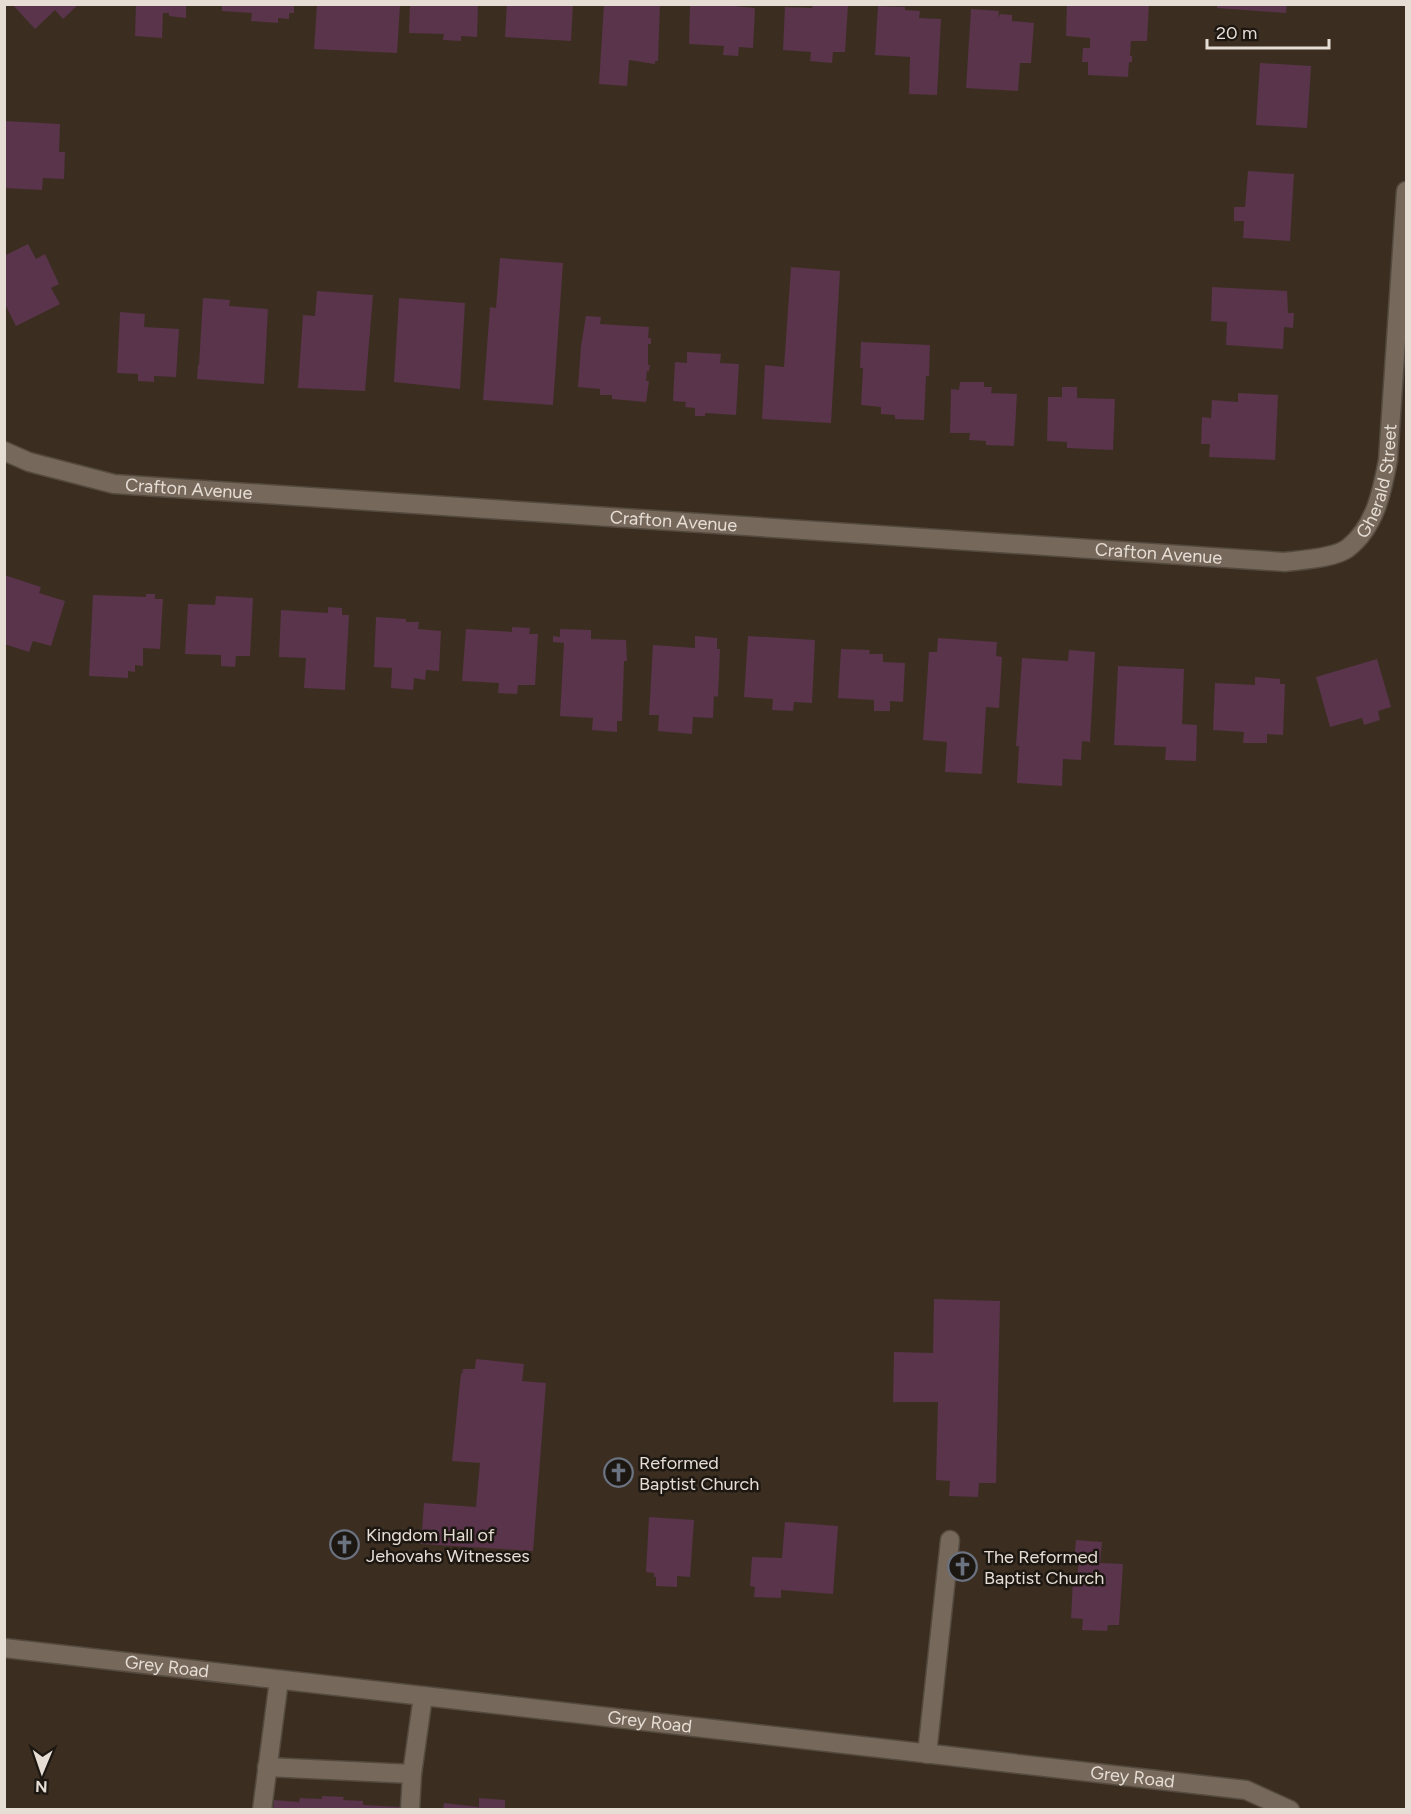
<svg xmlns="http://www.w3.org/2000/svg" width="1411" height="1814" font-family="Figtree,sans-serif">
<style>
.building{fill:#59344b}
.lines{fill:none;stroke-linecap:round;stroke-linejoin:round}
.minor-casing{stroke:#544a3f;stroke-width:21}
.minor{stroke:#76685a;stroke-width:18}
.labels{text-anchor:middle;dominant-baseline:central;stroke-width:5;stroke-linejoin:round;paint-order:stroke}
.street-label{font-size:18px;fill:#e6ddd5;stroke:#1d1712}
.poi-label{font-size:18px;fill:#e6ddd5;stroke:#1d1712;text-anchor:start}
</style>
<rect width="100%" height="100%" fill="#3b2e21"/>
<path class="building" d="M 12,4 L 79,4 L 63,19 L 55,10 L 35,29 Z
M 136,4 L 186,4 L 186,18 L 169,16 L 169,13 L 163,13 L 162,38 L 135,36 Z
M 222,4 L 294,4 L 294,13 L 289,13 L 289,19 L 278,18 L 278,23 L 251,21 L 252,13 L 222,11 Z
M 410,4 L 478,4 L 477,37 L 461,36 L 461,41 L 443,40 L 444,34 L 409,33 Z
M 507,4 L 573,4 L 571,41 L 505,37 Z
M 604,4 L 660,4 L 658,61 L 655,61 L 655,64 L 629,60 L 627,86 L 599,84 Z
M 690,4 L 733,4 L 733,6 L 755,8 L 753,48 L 739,47 L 738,56 L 723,55 L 724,46 L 689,44 Z
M 813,4 L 848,4 L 845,52 L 833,52 L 832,63 L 810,61 L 811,52 L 783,50 L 785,7 L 812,8 Z
M 1067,4 L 1149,4 L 1147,41 L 1131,41 L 1130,56 L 1132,56 L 1132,62 L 1129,62 L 1128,77 L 1088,75 L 1088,62 L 1082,62 L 1083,48 L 1090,48 L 1090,38 L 1066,36 Z
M 1217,4 L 1287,4 L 1286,13 L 1217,8 Z
M 317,5 L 400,5 L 397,53 L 314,49 Z
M 878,6 L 905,7 L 905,10 L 920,11 L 919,18 L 941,19 L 937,95 L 909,94 L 910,57 L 875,55 Z
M 971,9 L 999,11 L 998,18 L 1000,14 L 1012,15 L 1012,21 L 1034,23 L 1031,63 L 1020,63 L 1018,91 L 966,88 Z
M 1260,63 L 1311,66 L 1307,128 L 1256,125 Z
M 5,121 L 60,124 L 59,152 L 65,152 L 64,179 L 43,178 L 42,190 L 4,188 Z
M 1248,171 L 1294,174 L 1290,241 L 1243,238 L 1244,221 L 1234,221 L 1234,207 L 1245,207 Z
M 28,244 L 36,259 L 45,254 L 59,284 L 51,288 L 60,304 L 16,326 L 4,302 L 4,256 Z
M 500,258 L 563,263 L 553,405 L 483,400 L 490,307 L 496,308 Z
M 791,267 L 840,271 L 831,423 L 762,419 L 765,365 L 784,367 Z
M 1212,287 L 1287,291 L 1288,313 L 1294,313 L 1293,328 L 1284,327 L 1283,349 L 1226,345 L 1227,322 L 1211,321 Z
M 317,291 L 373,295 L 365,391 L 298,388 L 303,315 L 315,316 Z
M 203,298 L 230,300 L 229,306 L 268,309 L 264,384 L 197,379 L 198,365 L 199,365 Z
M 399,298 L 465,303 L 460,389 L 394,382 Z
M 120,312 L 145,314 L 144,327 L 179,329 L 176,377 L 154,376 L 154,382 L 138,381 L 138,374 L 117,373 Z
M 586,316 L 601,317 L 600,324 L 649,327 L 648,338 L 651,338 L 651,344 L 648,344 L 648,365 L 650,365 L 649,371 L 647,371 L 646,381 L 649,381 L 646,402 L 612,399 L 612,395 L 600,395 L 600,389 L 578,387 L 581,346 Z
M 861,342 L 930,345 L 929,376 L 926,376 L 924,420 L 895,419 L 895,415 L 881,414 L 881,407 L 861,405 L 863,368 L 860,368 Z
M 687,352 L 721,354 L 720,363 L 739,364 L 736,415 L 705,413 L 705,416 L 695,416 L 695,408 L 685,407 L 686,402 L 673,401 L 675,362 L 687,363 Z
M 960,382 L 984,382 L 984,387 L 992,387 L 991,393 L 1017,394 L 1014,446 L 986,445 L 986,441 L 969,440 L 970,433 L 950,433 L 951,389 L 959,390 Z
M 1062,387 L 1077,387 L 1077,398 L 1115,399 L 1113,450 L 1067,448 L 1067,442 L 1047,441 L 1048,397 L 1062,397 Z
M 1238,393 L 1278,395 L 1275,460 L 1209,457 L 1210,444 L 1201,444 L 1202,417 L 1211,418 L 1212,400 L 1238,402 Z
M 4,575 L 41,587 L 39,593 L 65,601 L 51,646 L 33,641 L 29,652 L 4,644 Z
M 146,594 L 155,594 L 155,599 L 163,599 L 160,649 L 143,648 L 143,666 L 135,665 L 135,672 L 128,671 L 128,678 L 89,676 L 93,595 L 146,597 Z
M 216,596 L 253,598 L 250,656 L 236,656 L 235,667 L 221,666 L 221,655 L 185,654 L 188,604 L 215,605 Z
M 328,607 L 342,608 L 342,615 L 349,615 L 345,690 L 304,688 L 306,658 L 279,657 L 281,610 L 328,613 Z
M 376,617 L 406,619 L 406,622 L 419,622 L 418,629 L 441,631 L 439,671 L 426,670 L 425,680 L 414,678 L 413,690 L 391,688 L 392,668 L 374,667 Z
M 512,627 L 530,628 L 529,634 L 538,634 L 535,685 L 518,685 L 517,694 L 498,693 L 499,683 L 462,681 L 466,629 L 512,632 Z
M 560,629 L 591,630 L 591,639 L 626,640 L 627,661 L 624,661 L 622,721 L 617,721 L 617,732 L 592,730 L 593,718 L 560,716 L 564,643 L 553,642 L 553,636 L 560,637 Z
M 695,636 L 717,638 L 717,649 L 720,649 L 718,697 L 714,696 L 713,718 L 693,717 L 692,734 L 658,731 L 659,715 L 649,715 L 653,645 L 695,648 Z
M 748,636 L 815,640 L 812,703 L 794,702 L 793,711 L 772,710 L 773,699 L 744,697 Z
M 938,638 L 997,642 L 996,656 L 1002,657 L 999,708 L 986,707 L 982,774 L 945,772 L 947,742 L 923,740 L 929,652 L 937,652 Z
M 841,649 L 870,650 L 869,654 L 883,654 L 883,662 L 905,663 L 903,702 L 890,701 L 890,711 L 874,711 L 874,700 L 838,698 Z
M 1069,650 L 1095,652 L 1090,742 L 1082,741 L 1081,760 L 1063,759 L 1062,786 L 1017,783 L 1019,746 L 1016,746 L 1022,658 L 1068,661 Z
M 1377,659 L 1391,707 L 1378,711 L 1380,720 L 1364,725 L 1362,718 L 1330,727 L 1316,677 Z
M 1118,666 L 1184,669 L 1182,724 L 1197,725 L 1196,761 L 1165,760 L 1166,747 L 1114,745 Z
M 1255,677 L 1280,679 L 1280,684 L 1285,684 L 1283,735 L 1267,734 L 1267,743 L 1243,743 L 1244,732 L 1213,730 L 1215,683 L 1255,685 Z
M 934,1299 L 1000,1301 L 996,1483 L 979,1483 L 978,1497 L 949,1496 L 950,1481 L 936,1480 L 938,1402 L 893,1402 L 894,1352 L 933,1353 Z
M 476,1359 L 524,1364 L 522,1381 L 546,1383 L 533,1551 L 421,1544 L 424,1503 L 476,1507 L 480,1463 L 452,1461 L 461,1373 L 462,1374 L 463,1369 L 475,1369 Z
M 649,1517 L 694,1520 L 690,1577 L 677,1576 L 677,1587 L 656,1586 L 656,1577 L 654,1577 L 654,1573 L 646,1572 Z
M 785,1522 L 838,1526 L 833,1594 L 781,1590 L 781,1598 L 754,1597 L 755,1587 L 750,1586 L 752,1557 L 782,1558 Z
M 1076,1540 L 1102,1542 L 1100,1563 L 1123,1564 L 1119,1625 L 1108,1625 L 1107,1631 L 1082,1630 L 1083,1619 L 1071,1618 L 1073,1581 L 1077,1581 L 1079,1561 L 1074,1560 Z
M 322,1796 L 344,1797 L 343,1800 L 363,1801 L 363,1805 L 401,1807 L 401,1810 L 273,1810 L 274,1800 L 299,1802 L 300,1798 L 322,1799 Z
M 479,1798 L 505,1800 L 505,1808 L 443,1810 L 444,1803 L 479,1807 Z"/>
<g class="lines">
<defs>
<g id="minor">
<path id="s1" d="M 4,451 L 29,462 L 114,484 L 1285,562 C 1301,560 1336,558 1348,548 C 1375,527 1382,492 1388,460 L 1406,191"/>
<path id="s2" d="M 4,1648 L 1246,1790 L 1290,1810"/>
<path d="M 927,1754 L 950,1540"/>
<path d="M 267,1767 L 412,1774"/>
<path d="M 262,1810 L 279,1680"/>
<path d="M 410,1810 L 412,1774 L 423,1696"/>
</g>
</defs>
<use href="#minor" class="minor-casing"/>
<use href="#minor" class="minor"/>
</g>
<defs>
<symbol id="church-ring" viewBox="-11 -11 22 22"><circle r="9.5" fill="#1d1712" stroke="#6b7280" stroke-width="1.5"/><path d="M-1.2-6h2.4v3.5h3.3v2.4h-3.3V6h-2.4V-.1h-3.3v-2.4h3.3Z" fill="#6b7280"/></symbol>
</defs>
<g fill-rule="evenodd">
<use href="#church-ring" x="602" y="1456" width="33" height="33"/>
<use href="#church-ring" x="328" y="1528" width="33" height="33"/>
<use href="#church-ring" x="946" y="1550" width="33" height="33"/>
</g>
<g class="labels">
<g class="street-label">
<text stroke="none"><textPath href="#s1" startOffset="1430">Gherald Street</textPath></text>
<text stroke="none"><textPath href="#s1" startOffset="190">Crafton Avenue</textPath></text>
<text stroke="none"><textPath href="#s1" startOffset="676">Crafton Avenue</textPath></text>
<text stroke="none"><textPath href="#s1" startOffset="1162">Crafton Avenue</textPath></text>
<text stroke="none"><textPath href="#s2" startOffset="164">Grey Road</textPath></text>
<text stroke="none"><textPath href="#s2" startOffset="650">Grey Road</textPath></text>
<text stroke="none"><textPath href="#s2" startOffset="1136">Grey Road</textPath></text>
</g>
<g class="poi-label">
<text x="639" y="1463">Reformed<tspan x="639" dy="21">Baptist Church</tspan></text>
<text x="366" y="1535">Kingdom Hall of<tspan x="366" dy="21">Jehovahs Witnesses</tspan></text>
<text x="984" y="1557">The Reformed<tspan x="984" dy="21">Baptist Church</tspan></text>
</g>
</g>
<rect width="1411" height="1814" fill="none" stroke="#e6ddd5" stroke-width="12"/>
<g transform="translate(42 1772) rotate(182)" stroke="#1d1712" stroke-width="4.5" paint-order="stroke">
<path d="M0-4.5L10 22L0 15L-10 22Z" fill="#e6ddd5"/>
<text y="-9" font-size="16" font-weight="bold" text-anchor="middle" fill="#e6ddd5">N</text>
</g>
<path d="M1207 39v9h122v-9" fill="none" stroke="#e6ddd5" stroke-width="3"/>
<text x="1216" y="39" font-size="18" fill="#e6ddd5" stroke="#1d1712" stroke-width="4.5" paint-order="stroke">20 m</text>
</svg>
